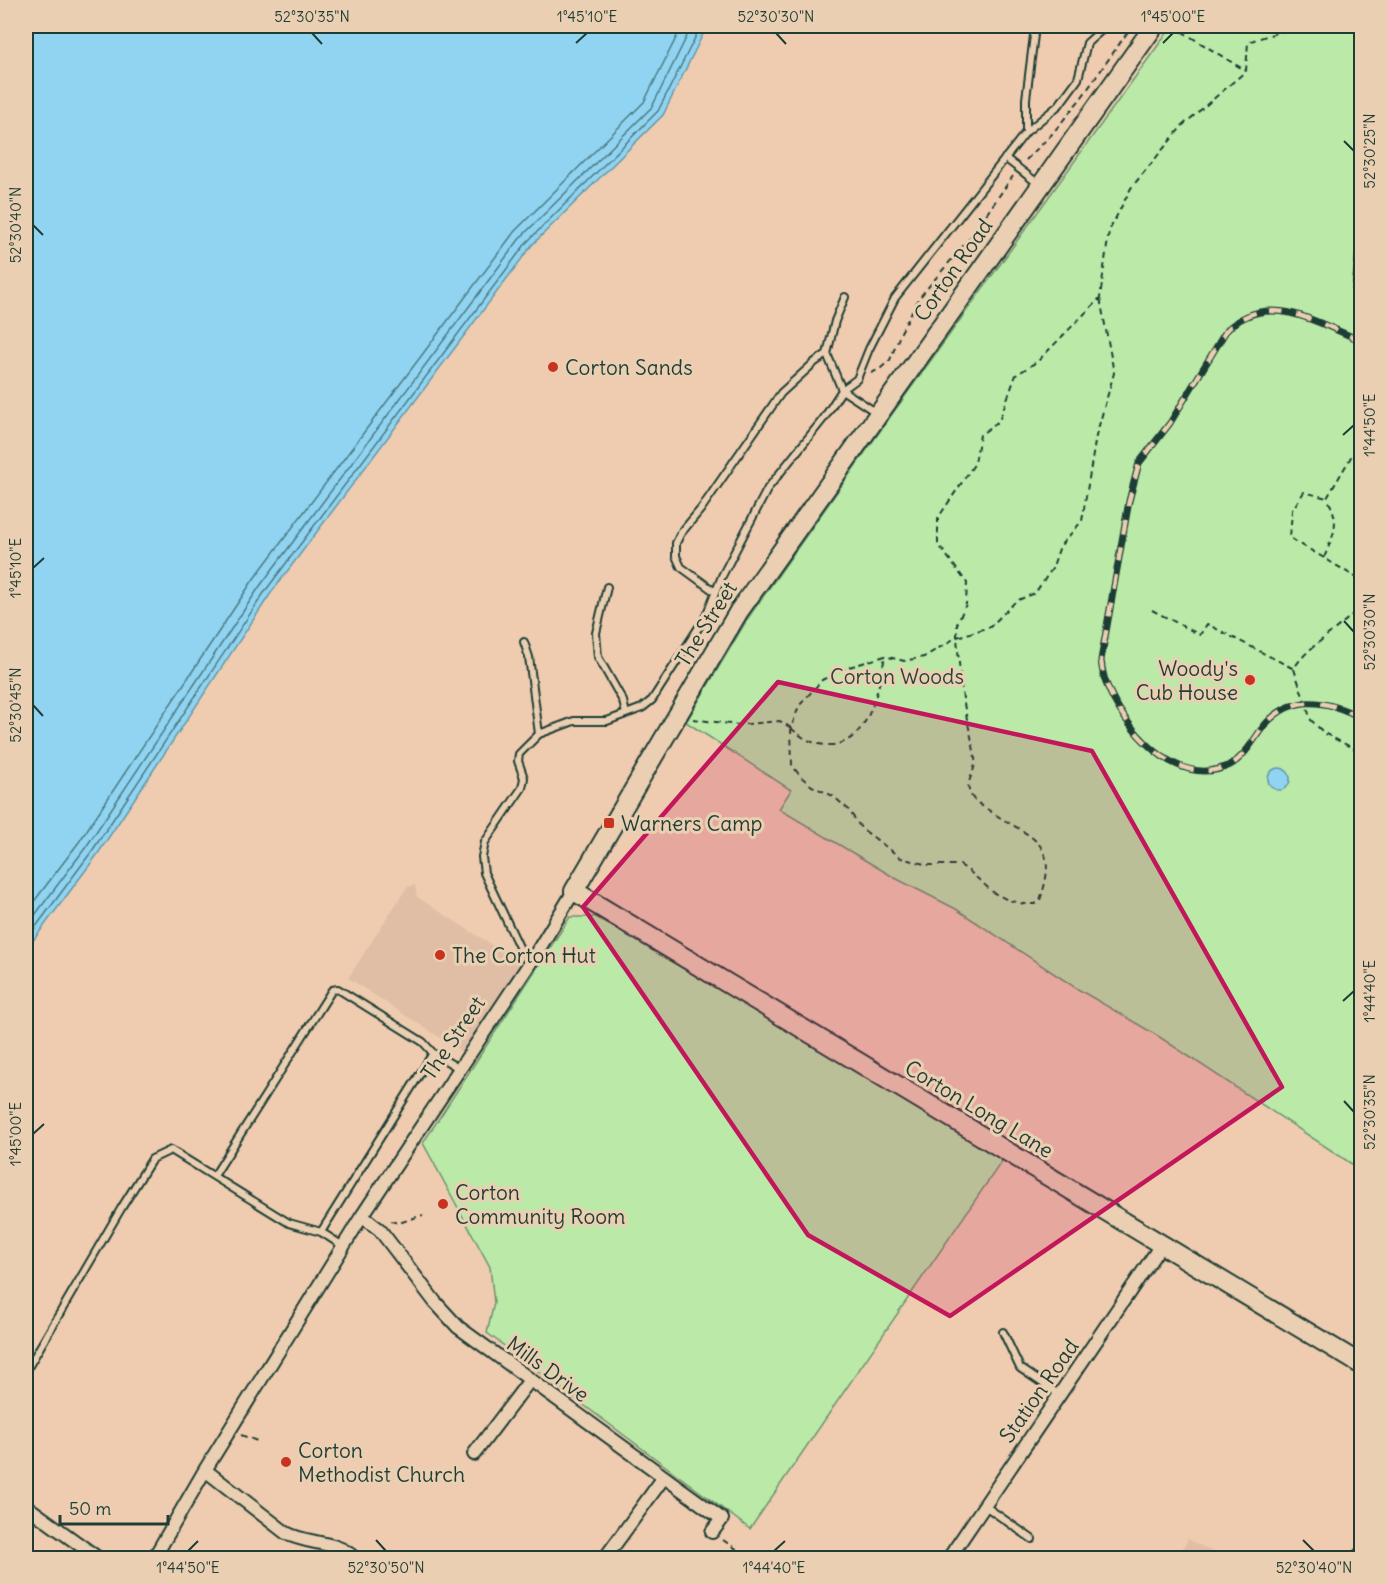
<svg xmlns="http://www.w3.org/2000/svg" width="1387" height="1584" font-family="Delius,sans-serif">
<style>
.built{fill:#e0bea5}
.green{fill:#bae9a8;stroke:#6c936e;stroke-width:1.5}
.water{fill:#90d4f2;stroke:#6398a6;stroke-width:1.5}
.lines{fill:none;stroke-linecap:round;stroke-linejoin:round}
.shore{stroke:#4c7980;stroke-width:1.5}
.lane-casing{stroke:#1f3d34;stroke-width:10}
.street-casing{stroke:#1f3d34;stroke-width:16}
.secondary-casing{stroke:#1f3d34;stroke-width:22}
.path{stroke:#1f3d34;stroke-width:2;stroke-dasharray:6 4.5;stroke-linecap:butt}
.lane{stroke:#ebcfb2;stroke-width:6}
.street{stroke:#ebcfb2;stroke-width:12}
.secondary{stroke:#ebcfb2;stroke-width:18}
.rail-casing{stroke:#1f3d34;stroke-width:7}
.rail{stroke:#ebcfb2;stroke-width:4.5;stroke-dasharray:14;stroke-linecap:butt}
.marked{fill:#c2185b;fill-opacity:0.2;stroke:#c2185b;stroke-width:4.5;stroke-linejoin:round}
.ticks{fill:none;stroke:#1f3d34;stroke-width:2}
.poi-dot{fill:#c8321e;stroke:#ebcfb2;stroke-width:2}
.labels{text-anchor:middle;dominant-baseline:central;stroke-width:6;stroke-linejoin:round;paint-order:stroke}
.street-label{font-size:21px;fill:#1f3d34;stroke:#ebcfb2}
.poi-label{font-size:21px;fill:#1f3d34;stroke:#ebcfb2;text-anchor:start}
.park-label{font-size:21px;fill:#27463a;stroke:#ebcfb2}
.neatline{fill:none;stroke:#1f3d34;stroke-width:2}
.ticks-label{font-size:15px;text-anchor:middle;fill:#1f3d34}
</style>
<rect width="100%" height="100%" fill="#efccb0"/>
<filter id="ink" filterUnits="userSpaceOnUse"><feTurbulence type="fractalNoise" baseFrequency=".0167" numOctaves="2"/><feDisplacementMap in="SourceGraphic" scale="12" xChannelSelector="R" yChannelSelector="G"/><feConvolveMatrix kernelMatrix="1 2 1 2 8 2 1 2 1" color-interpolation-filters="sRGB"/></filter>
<g filter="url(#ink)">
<path class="built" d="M 415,885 L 417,897 L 495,947 L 523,962 L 462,1052 L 348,978 L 407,887 Z
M 1188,1539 L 1224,1558 L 1177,1558 Z"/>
<path class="green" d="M 1172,26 L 1361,26 L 1361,1170 L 1158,1036 L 1076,988 L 956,909 L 895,878 L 779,809 L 791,790 L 686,722 L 748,618 L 890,417 Z
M 570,917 L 596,917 L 1004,1158 L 750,1529 L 487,1333 L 494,1303 L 490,1267 L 423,1143 Z"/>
<path class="water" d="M 26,26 L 707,26 L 663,115 L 532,245 L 271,593 L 97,855 L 26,950 Z
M1268 779a11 11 0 1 1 22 0a11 11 0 1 1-22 0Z"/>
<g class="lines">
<path class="shore" d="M 26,912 L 79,842 L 253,580 L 515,231 L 644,102 L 682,26
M 26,927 L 86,847 L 260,586 L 521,237 L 652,107 L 692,26
M 26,940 L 92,851 L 266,590 L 527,242 L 658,111 L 701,26"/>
<defs>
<path id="lane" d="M 1026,132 L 1026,99 L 1035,27
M 1005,158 L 1040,185
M 1362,233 L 1356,294 L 1362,309
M 845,297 L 835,321 L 827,354 L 842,390 L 877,413
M 607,587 L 596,633 L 598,657 L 623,701 L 626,714
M 714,591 L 681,567 L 676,556 L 676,543 L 681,533 L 701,509 L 781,393 L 815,362 L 827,354
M 524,642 L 529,657 L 539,734
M 534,957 L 520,949 L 484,873 L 482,857 L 485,842 L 522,788 L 524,778 L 518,761 L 519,754 L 539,734 L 574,721 L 607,721 L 642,708 L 652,700 L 706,616 L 722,576 L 768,488 L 824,418 L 842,390 L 857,379 L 869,349 L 895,298 L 1026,132 L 1059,105 L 1078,79 L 1087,43 L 1106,26
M 214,1176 L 332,990 L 338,989 L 423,1042 L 433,1053 L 460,1069
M 321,1232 L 433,1053
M 1003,1332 L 1020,1368 L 1060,1395
M 26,1371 L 122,1207 L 152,1159 L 171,1150 L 289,1223 L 321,1232 L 343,1246
M 985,1506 L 1032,1539
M 1353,1558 L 1362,1548"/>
<path id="street" d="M 362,1216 L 380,1230 L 435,1302 L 458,1327 L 722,1519 L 712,1532
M 474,1454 L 530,1380
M 205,1470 L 286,1533 C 308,1545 337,1540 354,1558
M 26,1506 L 98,1558
M 154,1558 L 205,1470 L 362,1216 L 534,957 L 574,891
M 605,1558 L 664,1477
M 949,1558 L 1161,1245"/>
<path id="secondary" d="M 1154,26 L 739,611 L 574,891 L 1362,1365"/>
</defs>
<use href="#lane" class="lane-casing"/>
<use href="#street" class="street-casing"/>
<use href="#secondary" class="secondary-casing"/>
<path class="path" d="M 1173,26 L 1246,71
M 1026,160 L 1052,134 L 1082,97 L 1132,26
M 871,373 L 880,369 L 890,360 L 901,332 L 919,298 L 969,239 L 1013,176
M 1362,438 L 1327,498 C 1341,523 1334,533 1324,558 L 1362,581
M 1324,558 L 1290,538 L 1292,510 L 1304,492 L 1327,498
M 1362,604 C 1346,625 1303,649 1294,669 L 1311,720 L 1324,733 L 1362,753
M 1152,610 L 1200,635 L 1207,624 L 1294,669
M 693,719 L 738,725 L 780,721 L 791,728 L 799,706 L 822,680 L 843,669 L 885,656 L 904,661 L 924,657 L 957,637 L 957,624 L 966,604 L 967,583 L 938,544 L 938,518 L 975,463 L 980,435 L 999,421 L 1016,375 L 1038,361 L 1100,298 L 1109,231 L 1131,188 L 1183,125 L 1246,71 L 1248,42 L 1285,30 L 1288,26
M 791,728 L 792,765 L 800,776 L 812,786 L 833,796 L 848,809 L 861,828 L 901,858 L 928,865 L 960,865 L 969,871 L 994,893 L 1008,900 L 1024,904 L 1035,904 L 1040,900 C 1061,840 1031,839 990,811 C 984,807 976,803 972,797 C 962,782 977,773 975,758 C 973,742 968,726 965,709 C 960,685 959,661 957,637 L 990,627 L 1016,601 L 1035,593 L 1052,569 L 1060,546 L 1082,521 L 1096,436 L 1114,373 L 1100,298
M 791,728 C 803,739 816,746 832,745 C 870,742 879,686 885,656
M 391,1221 L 399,1223 L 423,1215
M 241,1435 L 257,1441
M 723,1540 L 750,1558"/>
<use href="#lane" class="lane"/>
<use href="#street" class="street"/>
<use href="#secondary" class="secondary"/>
<defs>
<path id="rail" d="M 1362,341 C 1317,323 1266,289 1226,331 L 1170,423 L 1139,463 L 1129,501 L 1101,660 C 1102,668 1103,676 1106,683 C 1123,727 1176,791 1230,765 C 1242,759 1252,743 1260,731 C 1288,693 1324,698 1362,718"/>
</defs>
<use href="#rail" class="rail-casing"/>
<use href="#rail" class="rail"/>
</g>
</g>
<path class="marked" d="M 778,682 L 1092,751 L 1282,1087 L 950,1316 L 808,1235 L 583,907 Z"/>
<path class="ticks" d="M 312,33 L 322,44M 776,33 L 786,44M 576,43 L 587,33M 1163,43 L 1173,33M 1344,141 L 1354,151M 33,225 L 43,235M 1343,435 L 1354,425M 33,568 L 44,558M 1344,621 L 1354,632M 33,705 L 43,716M 1343,1001 L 1354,991M 1344,1101 L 1354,1112M 33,1134 L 44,1124M 376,1540 L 386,1551M 1303,1540 L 1314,1551M 188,1551 L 198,1541M 774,1551 L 785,1541"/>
<g class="poi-dot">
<circle cx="553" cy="367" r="6"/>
<circle cx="1250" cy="680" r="6"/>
<rect x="603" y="817" width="12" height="12" rx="3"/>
<circle cx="440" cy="955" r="6"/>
<circle cx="443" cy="1204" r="6"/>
<circle cx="286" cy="1462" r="6"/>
</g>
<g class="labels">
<g class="street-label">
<text transform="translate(953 270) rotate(-55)">Corton Road</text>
<text transform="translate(706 624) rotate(-58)">The Street</text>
<text transform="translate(453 1038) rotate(-56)">The Street</text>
<text transform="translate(979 1109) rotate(31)">Corton Long Lane</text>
<text transform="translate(548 1369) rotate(36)">Mills Drive</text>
<text transform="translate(1039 1391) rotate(-55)">Station Road</text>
</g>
<g class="poi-label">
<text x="565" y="367">Corton Sands</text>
<text x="1238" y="668" text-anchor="end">Woody's<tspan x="1238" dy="24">Cub House</tspan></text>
<text x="621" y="823">Warners Camp</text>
<text x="452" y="955">The Corton Hut</text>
<text x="455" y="1192">Corton<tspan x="455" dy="24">Community Room</tspan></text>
<text x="298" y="1450">Corton<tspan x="298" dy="24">Methodist Church</tspan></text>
</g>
<g class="park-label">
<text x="897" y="676">Corton Woods</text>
</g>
</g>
<rect width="1387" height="1584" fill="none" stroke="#ebcfb2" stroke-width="66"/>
<path d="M60 1515v9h108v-9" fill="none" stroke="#1f3d34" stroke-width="3"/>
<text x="69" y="1515" font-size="18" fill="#1f3d34" stroke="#ebcfb2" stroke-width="4.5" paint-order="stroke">50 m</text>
<rect x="33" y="33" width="1321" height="1518" class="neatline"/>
<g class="ticks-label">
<text x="312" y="22">52°30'35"N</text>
<text x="587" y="22">1°45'10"E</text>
<text x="776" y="22">52°30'30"N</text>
<text x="1173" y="22">1°45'00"E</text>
<text transform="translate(1370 151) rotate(-90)" y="5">52°30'25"N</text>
<text transform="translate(16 225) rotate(-90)" y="5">52°30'40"N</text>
<text transform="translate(1370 425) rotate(-90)" y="5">1°44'50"E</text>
<text transform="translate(16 568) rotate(-90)" y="5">1°45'10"E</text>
<text transform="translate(1370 632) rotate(-90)" y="5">52°30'30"N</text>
<text transform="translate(16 705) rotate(-90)" y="5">52°30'45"N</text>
<text transform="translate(1370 991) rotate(-90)" y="5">1°44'40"E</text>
<text transform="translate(1370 1112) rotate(-90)" y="5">52°30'35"N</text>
<text transform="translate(16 1134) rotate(-90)" y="5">1°45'00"E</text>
<text x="188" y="1573">1°44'50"E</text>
<text x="386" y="1573">52°30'50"N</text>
<text x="774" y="1573">1°44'40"E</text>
<text x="1314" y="1573">52°30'40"N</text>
</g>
</svg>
